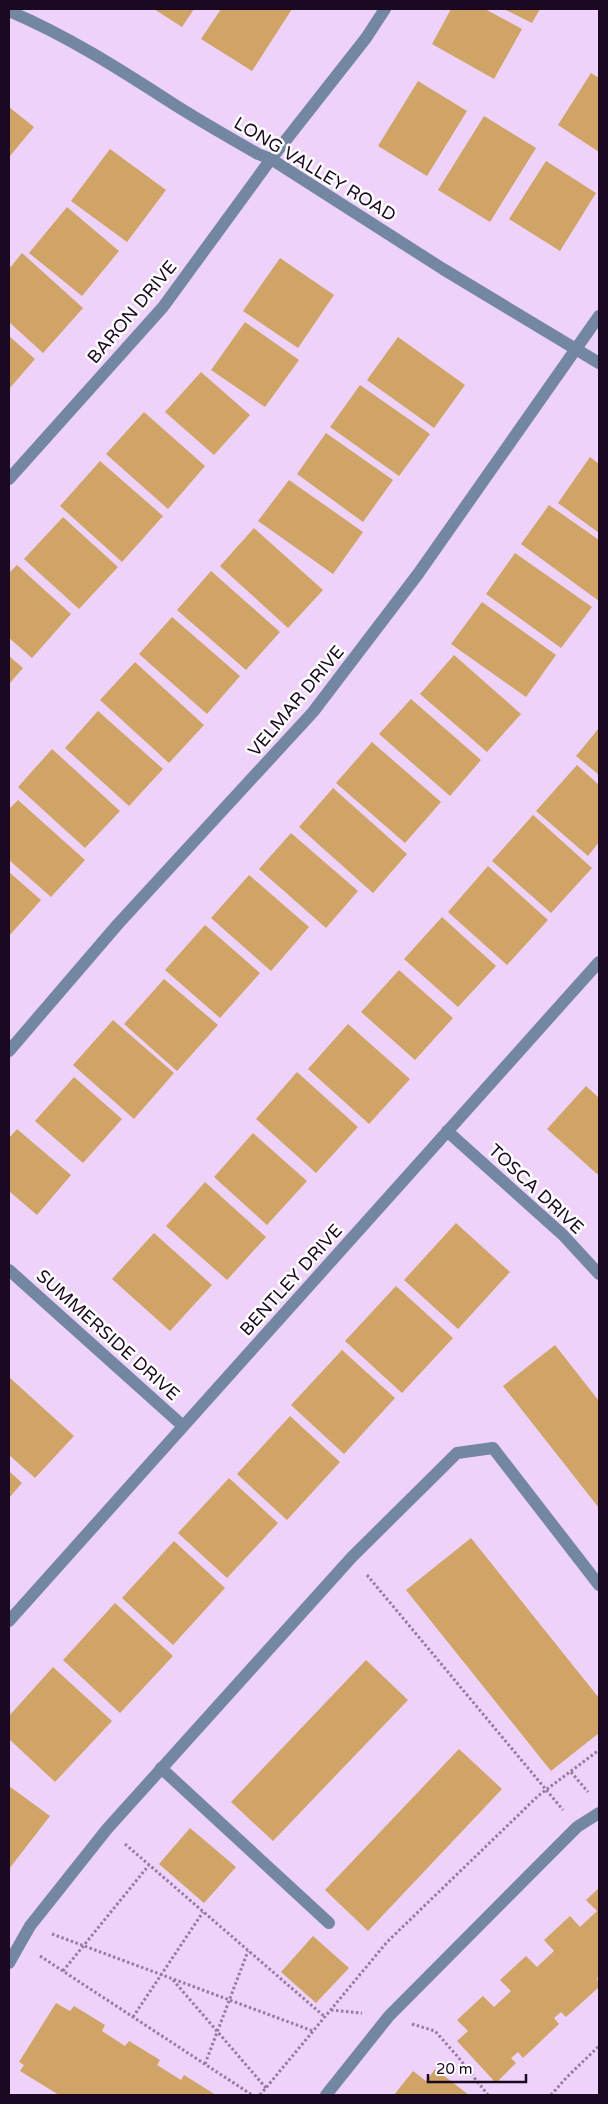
<svg xmlns="http://www.w3.org/2000/svg" width="608" height="2104" font-family="'Varela Round',sans-serif">
<style>
.building{fill:#cfa466}
.lines{fill:none;stroke-linecap:round;stroke-linejoin:round}
.path{stroke:#947c9d;stroke-width:3;stroke-dasharray:2.5 2.5;stroke-linecap:butt}
.minor{stroke:#7387a2;stroke-width:12}
.labels{text-anchor:middle;dominant-baseline:central;stroke-width:5;stroke-linejoin:round;paint-order:stroke}
.street-label{font-size:18px;fill:#1b0921;stroke:#fff}
</style>
<rect width="100%" height="100%" fill="#eed2fa"/>
<path class="building" d="M 154,9 L 194,9 L 182,27 Z
M 221,9 L 292,9 L 252,71 L 201,39 Z
M 451,9 L 485,9 L 522,29 L 494,79 L 432,44 Z
M 504,9 L 540,9 L 532,23 Z
M 591,73 L 599,78 L 599,152 L 558,125 Z
M 418,81 L 467,111 L 427,176 L 378,146 Z
M 9,107 L 34,127 L 10,156 L 9,155 Z
M 484,116 L 536,148 L 490,222 L 438,190 Z
M 110,149 L 166,190 L 127,242 L 71,201 Z
M 546,161 L 596,193 L 560,251 L 509,219 Z
M 67,207 L 119,251 L 82,296 L 29,253 Z
M 22,253 L 83,308 L 43,353 L 9,322 L 9,269 Z
M 280,258 L 334,295 L 298,348 L 243,311 Z
M 245,322 L 299,360 L 265,407 L 211,370 Z
M 9,336 L 35,359 L 9,389 Z
M 398,337 L 465,385 L 434,428 L 367,380 Z
M 201,372 L 250,415 L 214,455 L 165,412 Z
M 360,385 L 430,434 L 399,476 L 330,427 Z
M 144,412 L 205,466 L 168,509 L 106,454 Z
M 326,433 L 393,480 L 363,522 L 297,474 Z
M 590,457 L 599,464 L 599,533 L 558,503 Z
M 100,461 L 163,516 L 122,562 L 60,506 Z
M 289,480 L 363,532 L 333,574 L 258,521 Z
M 549,505 L 599,540 L 599,601 L 521,544 Z
M 63,517 L 118,567 L 79,609 L 24,559 Z
M 254,528 L 323,590 L 288,628 L 220,566 Z
M 515,553 L 592,607 L 561,648 L 486,594 Z
M 17,565 L 71,614 L 32,658 L 9,638 L 9,573 Z
M 211,571 L 280,632 L 246,670 L 177,610 Z
M 482,602 L 556,655 L 526,697 L 451,644 Z
M 172,617 L 240,676 L 207,714 L 139,654 Z
M 454,655 L 521,714 L 487,752 L 420,694 Z
M 9,656 L 23,668 L 9,684 Z
M 135,662 L 204,725 L 169,763 L 100,700 Z
M 411,699 L 481,760 L 450,796 L 379,734 Z
M 98,711 L 163,769 L 129,806 L 65,748 Z
M 599,728 L 599,775 L 576,756 Z
M 372,742 L 441,802 L 405,843 L 336,783 Z
M 52,749 L 120,811 L 85,848 L 18,787 Z
M 577,765 L 599,785 L 599,842 L 588,856 L 536,811 Z
M 333,788 L 407,854 L 373,893 L 299,827 Z
M 18,800 L 85,860 L 51,897 L 9,860 L 9,809 Z
M 533,815 L 592,868 L 551,913 L 492,861 Z
M 291,833 L 358,891 L 326,928 L 259,869 Z
M 488,866 L 548,920 L 507,965 L 448,912 Z
M 9,872 L 41,900 L 9,936 Z
M 249,875 L 309,927 L 271,971 L 211,918 Z
M 442,917 L 496,966 L 458,1007 L 404,959 Z
M 205,925 L 260,973 L 220,1018 L 165,970 Z
M 399,970 L 453,1018 L 415,1060 L 361,1012 Z
M 164,979 L 218,1025 L 177,1071 L 124,1024 Z
M 113,1020 L 174,1073 L 134,1119 L 73,1065 Z
M 348,1024 L 410,1079 L 369,1124 L 308,1069 Z
M 297,1072 L 358,1127 L 316,1173 L 256,1119 Z
M 74,1077 L 122,1119 L 83,1163 L 35,1121 Z
M 586,1086 L 599,1098 L 599,1172 L 597,1174 L 547,1129 Z
M 17,1129 L 71,1175 L 37,1215 L 9,1191 L 9,1138 Z
M 253,1133 L 307,1181 L 267,1225 L 214,1177 Z
M 205,1182 L 266,1237 L 227,1280 L 166,1226 Z
M 456,1223 L 510,1272 L 458,1329 L 404,1280 Z
M 154,1233 L 212,1285 L 170,1331 L 112,1279 Z
M 396,1286 L 453,1338 L 402,1393 L 345,1341 Z
M 555,1345 L 599,1401 L 599,1508 L 503,1386 Z
M 342,1350 L 395,1398 L 344,1454 L 291,1405 Z
M 9,1377 L 74,1436 L 35,1478 L 9,1455 Z
M 290,1416 L 340,1462 L 287,1520 L 237,1474 Z
M 9,1471 L 22,1483 L 9,1498 Z
M 229,1478 L 278,1523 L 227,1578 L 178,1533 Z
M 471,1538 L 599,1698 L 599,1733 L 551,1771 L 406,1590 Z
M 174,1541 L 225,1588 L 173,1645 L 122,1598 Z
M 115,1603 L 173,1656 L 120,1713 L 63,1660 Z
M 366,1660 L 408,1700 L 273,1841 L 231,1802 Z
M 53,1667 L 112,1721 L 55,1782 L 9,1739 L 9,1716 Z
M 459,1749 L 502,1789 L 368,1931 L 325,1890 Z
M 9,1786 L 50,1816 L 9,1869 Z
M 190,1828 L 236,1867 L 204,1903 L 159,1864 Z
M 599,1888 L 599,1976 L 597,1978 L 599,1987 L 566,2017 L 561,2012 L 554,2018 L 559,2024 L 523,2058 L 518,2052 L 511,2058 L 516,2063 L 496,2083 L 457,2041 L 468,2031 L 457,2020 L 483,1996 L 494,2007 L 511,1991 L 500,1980 L 526,1956 L 537,1967 L 554,1951 L 544,1940 L 570,1916 L 580,1927 L 597,1911 L 586,1900 Z
M 313,1936 L 349,1968 L 316,2003 L 281,1972 Z
M 56,2003 L 70,2011 L 74,2006 L 105,2025 L 102,2031 L 125,2046 L 129,2041 L 160,2060 L 157,2065 L 181,2080 L 184,2075 L 216,2095 L 59,2095 L 20,2071 L 24,2065 L 19,2062 Z
M 435,2069 L 469,2095 L 394,2095 L 413,2071 L 426,2081 Z"/>
<g class="lines">
<path class="path" d="M 367,1575 L 563,1810
M 571,1772 L 588,1792
M 125,1844 L 325,2017
M 52,1934 L 313,2031
M 40,1956 L 252,2095
M 63,1971 L 149,1865
M 173,1980 L 266,2088
M 331,2010 L 362,2013
M 133,2017 L 203,1912
M 412,2024 L 435,2031 L 458,2057 L 488,2095
M 205,2064 L 248,1951
M 260,2095 L 387,1942 L 538,1796 L 599,1750
M 551,2095 L 566,2078 L 599,2046"/>
<path class="minor" d="M 9,11 C 68,36 121,70 175,105 C 202,122 230,138 258,154 L 271,159 L 443,269 L 599,363
M 9,479 L 163,307 L 271,159 L 366,38 L 385,9
M 9,1051 L 118,924 L 313,712 L 418,574 L 599,316
M 447,1131 L 563,1235 L 599,1274
M 9,1270 L 183,1426
M 9,1621 L 599,962
M 161,1768 L 329,1923
M 9,1963 L 30,1926 L 107,1829 L 352,1557 L 457,1453 L 493,1448 L 599,1585
M 326,2095 L 389,2016 L 577,1827 L 599,1813"/>
</g>
<g class="labels">
<g class="street-label">
<text transform="translate(315 169) rotate(31)">LONG VALLEY ROAD</text>
<text transform="translate(132 312) rotate(-50)">BARON DRIVE</text>
<text transform="translate(296 701) rotate(-50)">VELMAR DRIVE</text>
<text transform="translate(536 1189) rotate(43)">TOSCA DRIVE</text>
<text transform="translate(291 1280) rotate(-48)">BENTLEY DRIVE</text>
<text transform="translate(108 1335) rotate(42)">SUMMERSIDE DRIVE</text>
</g>
</g>
<rect width="608" height="2104" fill="none" stroke="#1b0921" stroke-width="20"/>
<path d="M428 2074v8h98v-8" fill="none" stroke="#1b0921" stroke-width="2.5"/>
<text x="436" y="2074" font-size="15" fill="#1b0921" stroke="#ffffff" stroke-width="4" paint-order="stroke">20 m</text>
</svg>
